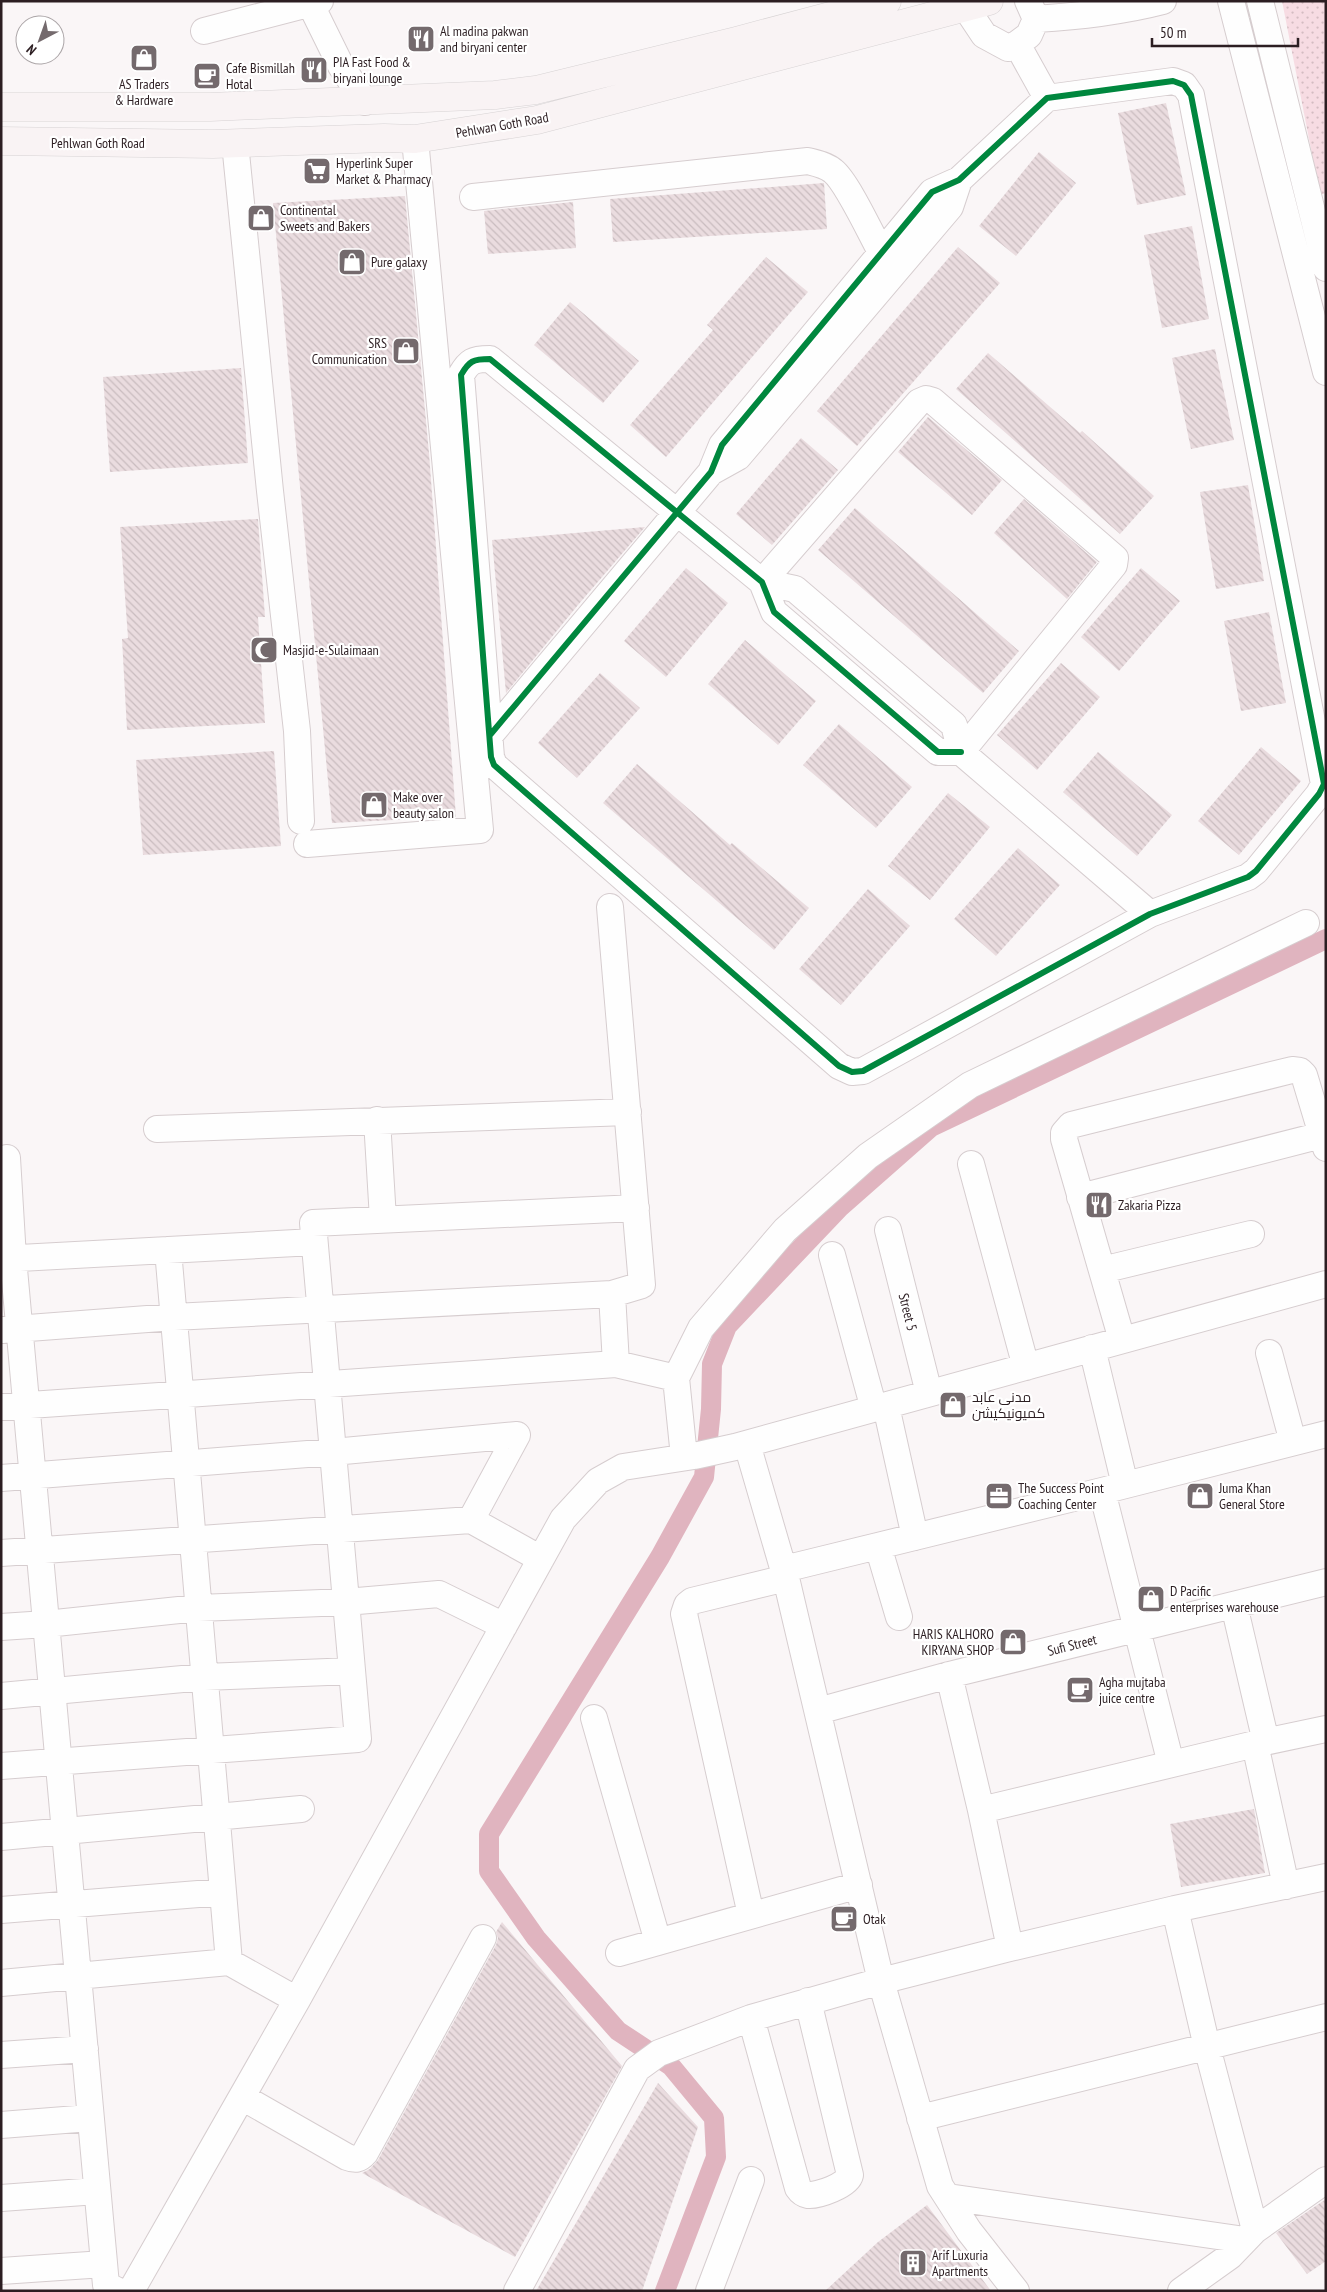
<svg xmlns="http://www.w3.org/2000/svg" width="1327" height="2292" font-family="'PT Sans Narrow',Cairo,sans-serif">
<style>
.park{fill:url(#park-dots)}
.lines{fill:none;stroke-linecap:round;stroke-linejoin:round}
.canal{stroke:#e0b4bf;stroke-width:20}
.building{fill:url(#building-back-hatch)}
.minor-casing{stroke:#d6cdcf;stroke-width:28}
.major-casing{stroke:#d7d3d4;stroke-width:29}
.minor{stroke:#fefefe;stroke-width:26}
.major{stroke:#f9f3f4;stroke-width:28}
.cycleway-casing{stroke:#fff;stroke-width:9}
.cycleway{stroke:#00873e;stroke-width:6}
.labels{text-anchor:middle;dominant-baseline:central;stroke-width:4.5;stroke-linejoin:round;paint-order:stroke}
.poi-label{font-size:14px;fill:#2c1e22;stroke:#fff;text-anchor:start}
.street-label{font-size:14px;fill:#2c1e22;stroke:#fff}
</style>
<defs>
<pattern id="park-dots" width="8" height="8" patternUnits="userSpaceOnUse" patternTransform="scale(1.25)"><rect width="8" height="8" fill="#f7dce3"/><path d="M2 2h.1M6 6h.1" fill="none" stroke="#d4bcc2" stroke-width="1.8" stroke-linecap="round"/></pattern>
<pattern id="building-back-hatch" width="6" height="6" patternUnits="userSpaceOnUse" patternTransform="scale(1.25)"><rect width="6" height="6" fill="#eadcdf"/><path d="M-1 5l2 2M0 0l6 6M5-1l2 2" fill="none" stroke="#c9bcbf"/></pattern>
</defs>
<rect width="100%" height="100%" fill="#faf6f7"/>
<path class="park" d="M 1282,1 L 1326,1 L 1326,193 L 1320,195 Z"/>
<g class="lines">
<path class="canal" d="M 665,2291 L 716,2157 L 714,2118 L 671,2066 L 618,2031 L 536,1938 L 489,1871 L 489,1834 L 660,1557 L 704,1477 L 711,1409 L 712,1364 L 727,1326 L 839,1208 L 931,1127 L 1326,939"/>
</g>
<path class="building" d="M 1166,103 L 1186,195 L 1137,205 L 1118,113 Z
M 1039,152 L 1076,183 L 1016,256 L 979,226 Z
M 824,183 L 827,229 L 613,242 L 610,199 Z
M 405,196 L 429,453 L 456,817 L 332,823 L 273,203 Z
M 573,202 L 576,248 L 488,254 L 484,211 Z
M 1192,226 L 1209,319 L 1162,328 L 1144,235 Z
M 958,247 L 1000,283 L 857,446 L 817,411 Z
M 766,257 L 808,292 L 666,457 L 630,425 L 713,330 L 707,325 Z
M 570,302 L 639,361 L 603,403 L 534,345 Z
M 1215,349 L 1234,440 L 1191,449 L 1172,358 Z
M 988,353 L 1080,433 L 1082,431 L 1154,496 L 1120,534 L 956,389 Z
M 241,368 L 248,463 L 110,472 L 103,377 Z
M 928,417 L 1002,480 L 972,515 L 898,452 Z
M 801,438 L 838,470 L 772,545 L 736,514 Z
M 1248,485 L 1264,581 L 1216,589 L 1200,492 Z
M 1024,499 L 1097,562 L 1067,599 L 994,533 Z
M 855,508 L 1019,651 L 983,693 L 818,550 Z
M 258,519 L 265,617 L 258,617 L 265,723 L 127,730 L 122,639 L 128,638 L 120,527 Z
M 645,527 L 578,605 L 506,693 L 492,540 Z
M 686,568 L 728,603 L 666,677 L 624,641 Z
M 1141,568 L 1180,601 L 1119,671 L 1081,637 Z
M 1269,612 L 1286,703 L 1241,711 L 1224,621 Z
M 745,640 L 816,701 L 778,745 L 708,684 Z
M 1061,663 L 1100,697 L 1037,770 L 997,735 Z
M 600,673 L 640,708 L 577,778 L 538,743 Z
M 839,724 L 912,787 L 876,828 L 803,765 Z
M 1261,747 L 1301,781 L 1239,855 L 1198,821 Z
M 274,751 L 281,846 L 143,855 L 136,760 Z
M 1098,752 L 1172,815 L 1137,856 L 1063,792 Z
M 637,764 L 730,845 L 732,843 L 809,908 L 774,950 L 603,803 Z
M 948,793 L 990,827 L 930,900 L 888,866 Z
M 1018,848 L 1060,885 L 996,956 L 954,919 Z
M 868,889 L 910,926 L 841,1005 L 799,969 Z
M 1254,1809 L 1265,1873 L 1181,1887 L 1170,1824 Z
M 502,1922 L 622,2066 L 515,2257 L 362,2173 L 370,2169 L 378,2160 L 496,1945 L 498,1938 L 496,1932 Z
M 658,2083 L 698,2127 L 642,2291 L 536,2291 Z
M 1326,2199 L 1326,2261 L 1307,2274 L 1276,2233 Z
M 927,2205 L 991,2291 L 825,2291 L 878,2242 Z"/>
<g class="lines">
<defs>
<path id="minor" d="M 309,1 L 341,66 L 365,102
M 1028,1 L 1036,19 L 1029,35 L 1017,44 L 1047,98
M 1231,1 L 1326,372
M 1260,1 L 1326,268
M 966,8 L 984,35 L 1008,48 L 1017,44
M 1036,19 C 1079,16 1121,12 1163,1
M 204,31 L 320,1
M 235,143 L 270,491 L 297,731 L 301,821
M 473,197 L 808,161 C 816,163 826,165 833,171 C 847,182 871,234 881,252
M 711,472 L 738,457 L 950,207 L 959,180
M 762,582 L 919,402 L 926,399 L 933,401 L 1115,558 L 1114,565 L 961,752
M 762,582 L 795,589 L 954,725 L 961,752 L 1150,914
M 490,735 L 711,472 L 722,445 L 932,192 L 959,180 L 1047,98 L 1173,81 L 1184,85 L 1191,95 L 1324,784 L 1319,794 L 1256,871 L 1248,877 L 1150,914 L 863,1071 L 852,1072 L 839,1066 L 494,765 L 491,757 L 461,375 C 469,361 473,359 490,359 L 762,582 L 774,612 L 938,752 L 961,752
M 307,844 L 480,830 L 415,139
M 610,907 L 642,1285 L 612,1294 L 616,1364 L 676,1378 L 684,1457
M 377,1120 L 383,1219
M 157,1129 L 628,1112
M 7,1158 L 13,1258 L 106,2285 L 118,2291
M 971,1164 L 1026,1367
M 1080,1197 L 1322,1135
M 888,1230 L 929,1393
M 168,1250 L 229,1962
M 832,1255 L 874,1409
M 1,1259 L 314,1242
M 1102,1270 L 1251,1234
M 2,1330 L 174,1317 L 612,1294
M 1122,1340 L 1064,1139 L 1064,1133 L 1071,1125 L 1292,1070 L 1300,1071 L 1304,1075 L 1326,1148
M 1092,1348 L 1125,1485
M 1269,1353 L 1293,1442
M 676,1378 L 701,1328 L 785,1230 L 868,1156 L 970,1085 L 1306,923
M 886,1406 L 915,1537
M 1,1407 L 616,1364
M 747,1444 L 786,1578 L 881,1981 L 940,2186 L 969,2231 L 1016,2291
M 1,1478 L 333,1452 L 517,1435
M 1102,1491 L 1171,1764
M 471,1520 L 517,1435
M 878,1546 L 899,1617
M 1,1553 L 471,1520 L 541,1559
M 784,1569 L 1102,1491 L 1326,1434
M 1234,1605 L 1266,1742
M 1,1627 L 46,1624 L 198,1608 L 346,1602 L 439,1594 L 504,1626
M 949,1675 L 981,1810 L 1010,1948
M 1,1696 L 204,1677 L 352,1671
M 818,1711 L 949,1675 L 1326,1582
M 594,1718 L 658,1942
M 1255,1744 L 1286,1886
M 1,1766 L 358,1739 L 313,1223 L 636,1208
M 981,1810 L 1255,1744 L 1326,1729
M 1,1837 L 301,1809
M 1175,1909 L 1207,2047 L 1255,2230
M 1,1910 L 223,1892
M 751,1915 L 684,1614 L 687,1605 L 692,1601 L 786,1578
M 619,1953 L 859,1885
M 1,1983 L 229,1962 L 297,2000
M 751,2018 L 798,2188 C 800,2191 803,2194 808,2195 C 818,2196 848,2185 850,2175 L 808,2001
M 1,2055 L 85,2049
M 242,2097 L 347,2157 C 355,2160 359,2160 365,2153 L 483,1938
M 920,2118 L 1326,2017
M 1,2125 L 90,2118
M 948,2197 L 1245,2240
M 1,2198 L 97,2191
M 1,2271 L 104,2264
M 131,2291 L 297,2000 L 563,1519 L 598,1481 L 623,1467 L 694,1456 L 735,1447 L 1326,1284
M 517,2291 L 637,2069 L 659,2053 L 751,2018 L 881,1981 L 1010,1948 L 1175,1909 L 1326,1877
M 709,2291 L 751,2180
M 1181,2291 L 1230,2256 L 1255,2230 L 1326,2180"/>
<path id="major" d="M 1,107 L 210,107 L 495,95 L 536,90 L 736,41 L 887,1
M 1,141 L 213,144 L 384,138 L 415,139 L 537,120 L 989,1"/>
</defs>
<use href="#minor" class="minor-casing"/>
<use href="#major" class="major-casing"/>
<use href="#minor" class="minor"/>
<use href="#major" class="major"/>
<defs>
<path id="cycleway" d="M 490,735 L 711,472 L 722,445 L 932,192 L 959,180 L 1047,98 L 1173,81 L 1184,85 L 1191,95 L 1324,784 L 1319,794 L 1256,871 L 1248,877 L 1150,914 L 863,1071 L 852,1072 L 839,1066 L 494,765 L 491,757 L 461,375 C 469,361 473,359 490,359 L 762,582 L 774,612 L 938,752 L 961,752"/>
</defs>
<use href="#cycleway" class="cycleway-casing"/>
<use href="#cycleway" class="cycleway"/>
</g>
<defs>
<symbol id="restaurant-square" viewBox="-11 -11 22 22"><rect x="-9" y="-9" width="18" height="18" rx="4" fill="#746a6d" stroke="#fff"/><path d="M-5-6h1v4h1v-4h1v4h1v-4h1v5L-1.5 .5V6h-2V.5L-5-1ZM5-6V6H3V1.5H1.5Q1.5-4 5-6Z" fill="#fff"/></symbol>
<symbol id="shop-square" viewBox="-11 -11 22 22"><rect x="-9" y="-9" width="18" height="18" rx="4" fill="#746a6d" stroke="#fff"/><path d="M-5-2.5h2.3a2.7 3.5 0 0 1 5.4 0H5L5.5 6h-11ZM-1.5-2.5h3a1.5 2.3 0 0 0-3 0Z" fill="#fff"/></symbol>
<symbol id="cafe-square" viewBox="-11 -11 22 22"><rect x="-9" y="-9" width="18" height="18" rx="4" fill="#746a6d" stroke="#fff"/><path d="M-5.5-4.5H6V0H3Q3 3.5 0 3.5H-2.5Q-5.5 3.5-5.5 0ZM3-3.2v2h1.7v-2ZM-6 4.5H4V6H-6Z" fill="#fff"/></symbol>
<symbol id="supermarket-square" viewBox="-11 -11 22 22"><rect x="-9" y="-9" width="18" height="18" rx="4" fill="#746a6d" stroke="#fff"/><path d="M-6-5.5h2.5l.6 2H6L4.5 2H-2.5L-4.4-4H-6ZM-1.5 3.2a1.3 1.3 0 1 0 .1 0ZM3 3.2a1.3 1.3 0 1 0 .1 0Z" fill="#fff"/></symbol>
<symbol id="mosque-square" viewBox="-11 -11 22 22"><rect x="-9" y="-9" width="18" height="18" rx="4" fill="#746a6d" stroke="#fff"/><path d="M3.5-4.9A6 6 0 1 0 3.5 4.9A5 5 0 1 1 3.5-4.9Z" fill="#fff"/></symbol>
<symbol id="office-square" viewBox="-11 -11 22 22"><rect x="-9" y="-9" width="18" height="18" rx="4" fill="#746a6d" stroke="#fff"/><path d="M-6-3h4V-5.5h4V-3h4V5H-6ZM-1-4.5V-3h2v-1.5ZM-6 0V1H6V0Z" fill="#fff"/></symbol>
<symbol id="building-square" viewBox="-11 -11 22 22"><rect x="-9" y="-9" width="18" height="18" rx="4" fill="#746a6d" stroke="#fff"/><path d="M-4-6H4V6H1V3H-1V6H-4ZM-2.5-4.3h1.7v1.8h-1.7ZM.8-4.3h1.7v1.8H.8ZM-2.5-1h1.7V.8h-1.7ZM.8-1h1.7V.8H.8Z" fill="#fff"/></symbol>
</defs>
<g fill-rule="evenodd">
<use href="#restaurant-square" x="405" y="23" width="32" height="32"/>
<use href="#shop-square" x="128" y="42" width="32" height="32"/>
<use href="#restaurant-square" x="298" y="54" width="32" height="32"/>
<use href="#cafe-square" x="191" y="60" width="32" height="32"/>
<use href="#supermarket-square" x="301" y="155" width="32" height="32"/>
<use href="#shop-square" x="245" y="202" width="32" height="32"/>
<use href="#shop-square" x="336" y="246" width="32" height="32"/>
<use href="#shop-square" x="390" y="335" width="32" height="32"/>
<use href="#mosque-square" x="248" y="634" width="32" height="32"/>
<use href="#shop-square" x="358" y="789" width="32" height="32"/>
<use href="#restaurant-square" x="1083" y="1189" width="32" height="32"/>
<use href="#shop-square" x="937" y="1389" width="32" height="32"/>
<use href="#office-square" x="983" y="1480" width="32" height="32"/>
<use href="#shop-square" x="1184" y="1480" width="32" height="32"/>
<use href="#shop-square" x="1135" y="1583" width="32" height="32"/>
<use href="#shop-square" x="997" y="1626" width="32" height="32"/>
<use href="#cafe-square" x="1064" y="1674" width="32" height="32"/>
<use href="#cafe-square" x="828" y="1903" width="32" height="32"/>
<use href="#building-square" x="897" y="2247" width="32" height="32"/>
</g>
<g class="labels">
<g class="poi-label">
<text x="440" y="31">Al madina pakwan<tspan x="440" dy="16">and biryani center</tspan></text>
<text x="333" y="62">PIA Fast Food &amp;<tspan x="333" dy="16">biryani lounge</tspan></text>
<text x="226" y="68">Cafe Bismillah<tspan x="226" dy="16">Hotal</tspan></text>
<text x="144" y="84" text-anchor="middle">AS Traders<tspan x="144" dy="16">&amp; Hardware</tspan></text>
<text x="336" y="163">Hyperlink Super<tspan x="336" dy="16">Market &amp; Pharmacy</tspan></text>
<text x="280" y="210">Continental<tspan x="280" dy="16">Sweets and Bakers</tspan></text>
<text x="371" y="262">Pure galaxy</text>
<text x="387" y="343" text-anchor="end">SRS<tspan x="387" dy="16">Communication</tspan></text>
<text x="283" y="650">Masjid-e-Sulaimaan</text>
<text x="393" y="797">Make over<tspan x="393" dy="16">beauty salon</tspan></text>
<text x="1118" y="1205">Zakaria Pizza</text>
<text x="972" y="1397">مدنی عابد<tspan x="972" dy="16">کمیونیکیشن</tspan></text>
<text x="1018" y="1488">The Success Point<tspan x="1018" dy="16">Coaching Center</tspan></text>
<text x="1219" y="1488">Juma Khan<tspan x="1219" dy="16">General Store</tspan></text>
<text x="1170" y="1591">D Pacific<tspan x="1170" dy="16">enterprises warehouse</tspan></text>
<text x="994" y="1634" text-anchor="end">HARIS KALHORO<tspan x="994" dy="16">KIRYANA SHOP</tspan></text>
<text x="1099" y="1682">Agha mujtaba<tspan x="1099" dy="16">juice centre</tspan></text>
<text x="863" y="1919">Otak</text>
<text x="932" y="2255">Arif Luxuria<tspan x="932" dy="16">Apartments</tspan></text>
</g>
<g class="street-label">
<text transform="translate(502 125) rotate(-10)">Pehlwan Goth Road</text>
<text x="98" y="143">Pehlwan Goth Road</text>
<text transform="translate(908 1312) rotate(76)">Street 5</text>
<text transform="translate(1072 1645) rotate(-14)">Sufi Street</text>
</g>
</g>
<rect width="1327" height="2292" fill="none" stroke="#2c1e22" stroke-width="5"/>
<g transform="translate(40 40) rotate(221)"><circle r="24" fill="#ffffff" stroke="#aba5a7"/>
<path d="M0-4L9 19L0 12L-9 19Z" fill="#746a6d"/>
<text y="-8" font-size="14" font-weight="bold" text-anchor="middle" fill="#2c1e22">N</text>
</g>
<path d="M1152 38v8h146v-8" fill="none" stroke="#2c1e22" stroke-width="2.5"/>
<text x="1160" y="38" font-size="15" fill="#2c1e22" stroke="#ffffff" stroke-width="4" paint-order="stroke">50 m</text>
</svg>
